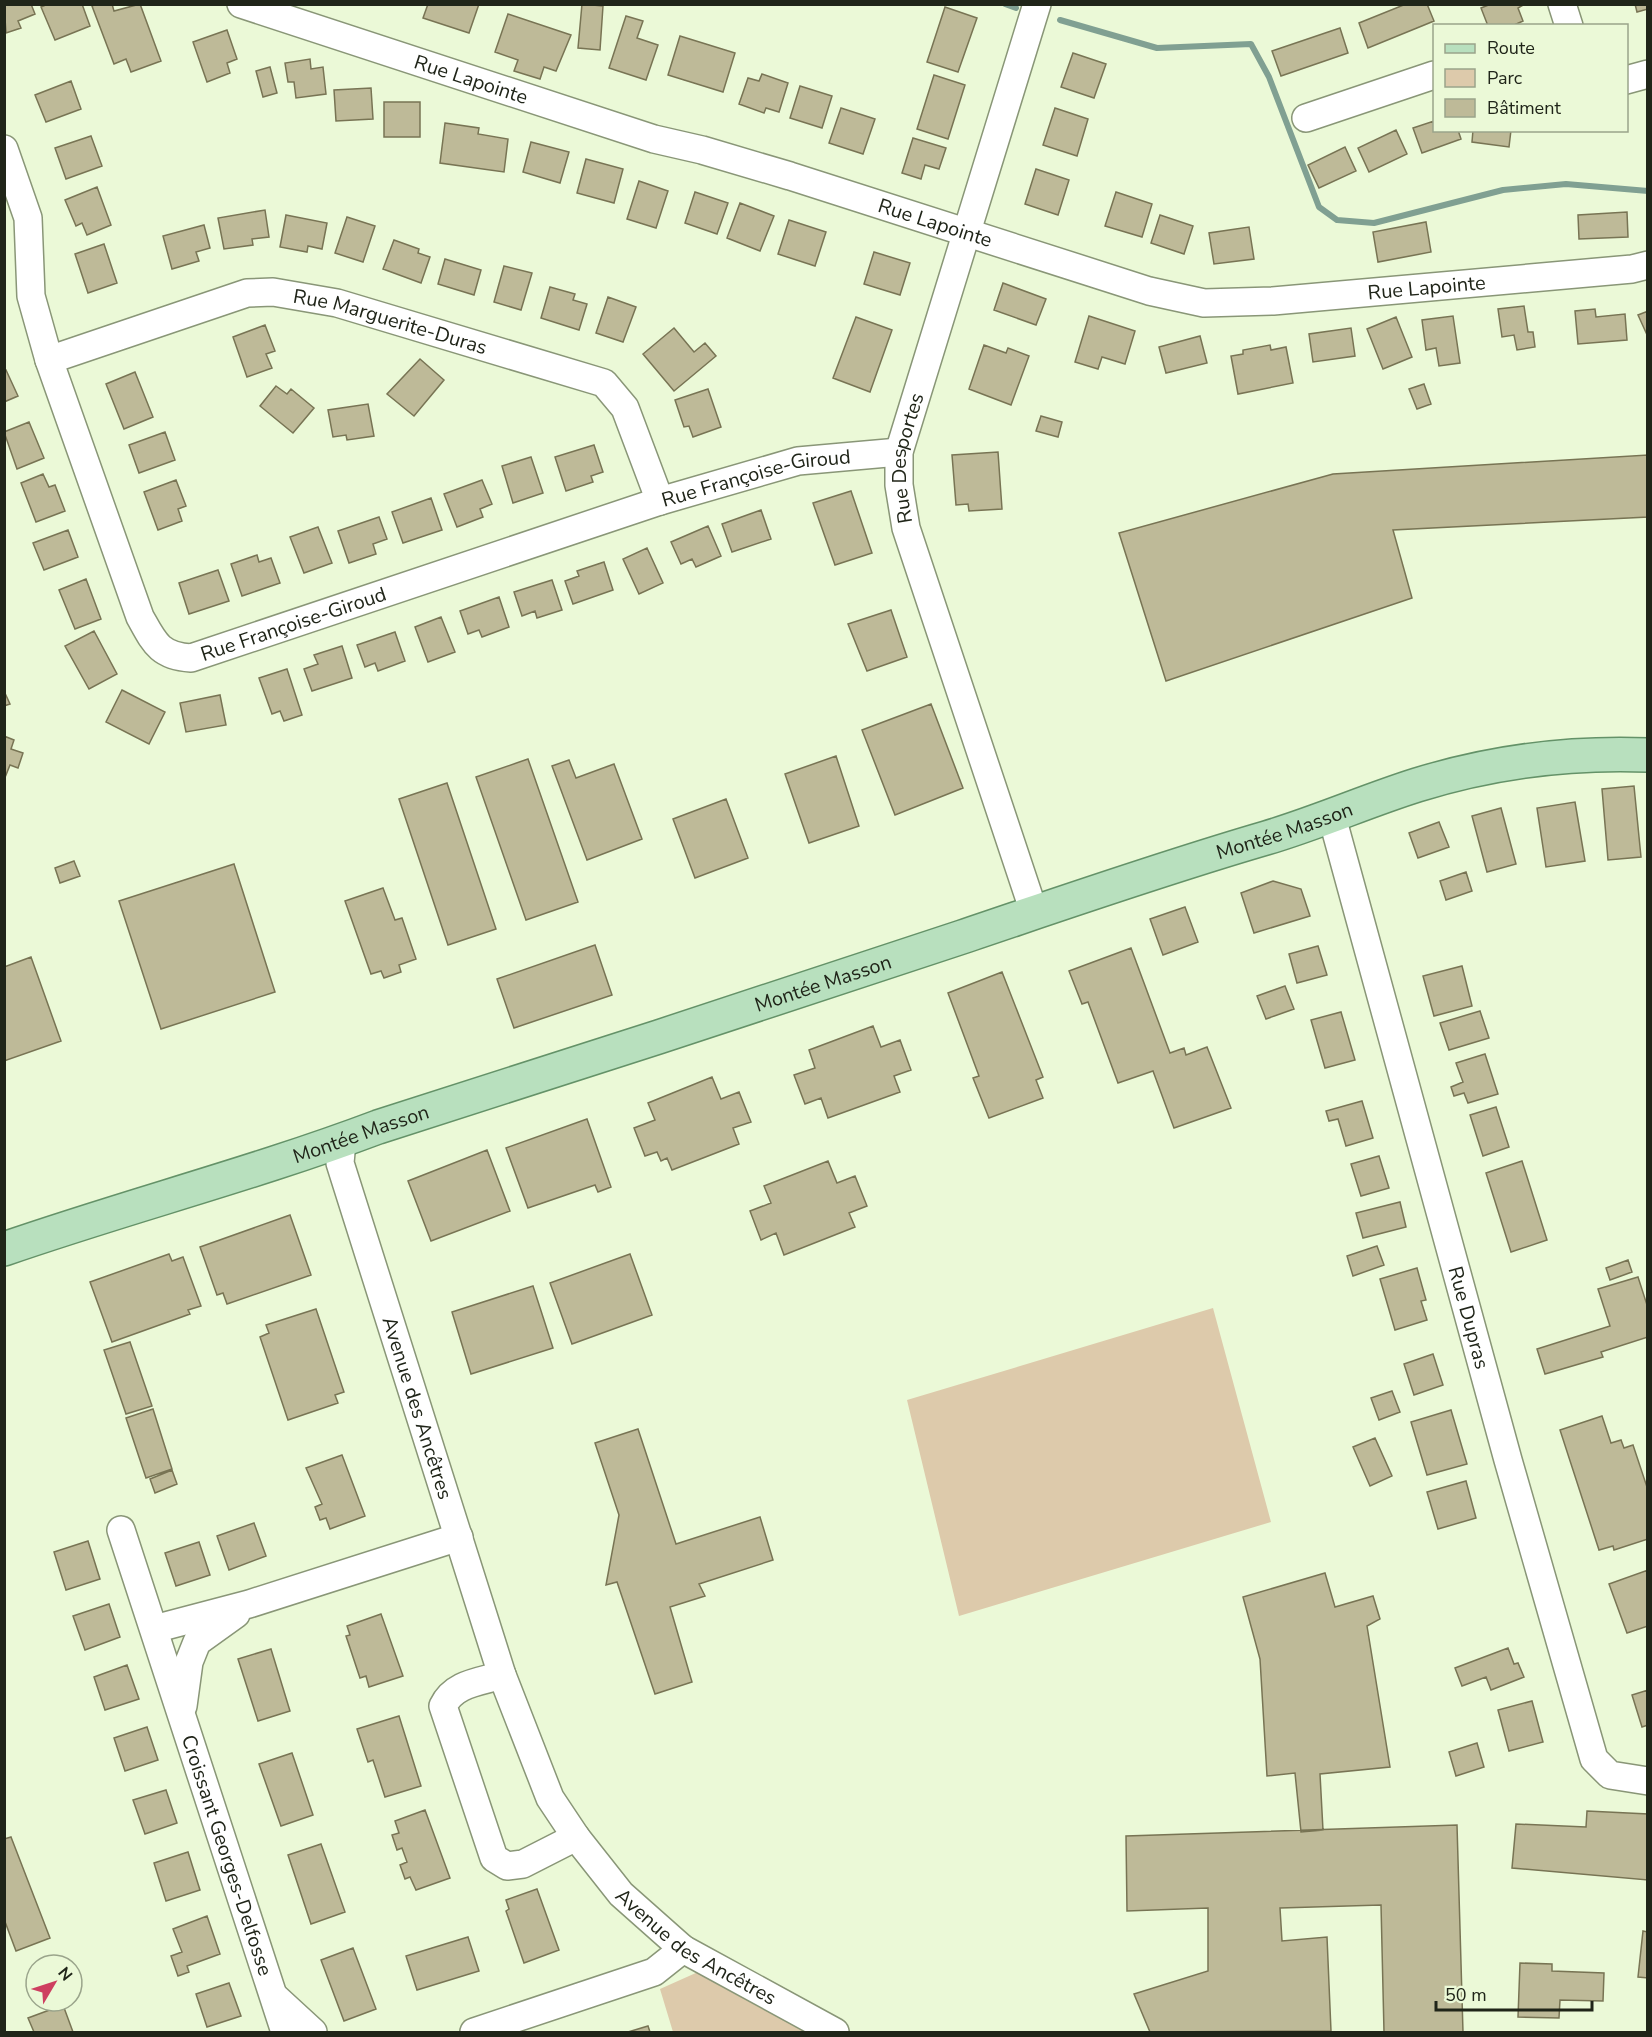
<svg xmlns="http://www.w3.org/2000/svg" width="1652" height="2037" font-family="'Nunito Sans',sans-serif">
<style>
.green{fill:#ddcaab}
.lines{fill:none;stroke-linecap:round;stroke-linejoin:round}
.stream{stroke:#80a092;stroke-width:6}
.building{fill:#beba98;stroke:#787454;stroke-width:1.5}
.minor-casing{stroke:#899677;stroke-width:30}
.major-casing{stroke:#649268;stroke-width:36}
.minor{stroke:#fff;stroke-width:27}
.major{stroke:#b8e0be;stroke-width:33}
.labels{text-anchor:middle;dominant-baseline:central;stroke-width:6;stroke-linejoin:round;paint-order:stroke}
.street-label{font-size:20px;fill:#202519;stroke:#ebf9d7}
</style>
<rect width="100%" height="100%" fill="#ebf9d7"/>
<path class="green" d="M 1213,1308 L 1271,1522 L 959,1616 L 907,1400 Z
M 698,1972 L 706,1978 L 805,2032 L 673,2032 L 660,1989 Z"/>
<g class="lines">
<path class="stream" d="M 1005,4 L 1016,8
M 1060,20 L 1157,48 L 1251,44 L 1269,77 L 1319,207 L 1337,220 L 1374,223 L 1503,190 L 1566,184 L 1648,191"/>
</g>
<path class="building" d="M 4,4 L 31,4 L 35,14 L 18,21 L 21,28 L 6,33 Z
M 48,4 L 82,4 L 90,26 L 55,40 L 41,7 Z
M 96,4 L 112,4 L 114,11 L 140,4 L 161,61 L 131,72 L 126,59 L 114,64 L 92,6 Z
M 428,4 L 479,4 L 469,33 L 423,18 Z
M 582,4 L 603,6 L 600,50 L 578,48 Z
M 1406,4 L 1427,4 L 1434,21 L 1368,48 L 1359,23 Z
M 1491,4 L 1525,4 L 1518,8 L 1523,21 L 1512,26 L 1488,26 L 1481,8 Z
M 1635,4 L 1648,4 L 1648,9 L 1637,12 Z
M 945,7 L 977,18 L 958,72 L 927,62 Z
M 508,14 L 571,35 L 556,71 L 544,67 L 540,79 L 514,71 L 518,60 L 495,52 Z
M 626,16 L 643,21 L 637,38 L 658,45 L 646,80 L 609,68 Z
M 1340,28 L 1348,53 L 1281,76 L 1272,51 Z
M 227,30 L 237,59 L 227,63 L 230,73 L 207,82 L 193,42 Z
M 680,36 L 735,53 L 723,92 L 668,75 Z
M 1073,53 L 1106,64 L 1094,98 L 1061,87 Z
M 310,59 L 311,69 L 323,67 L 326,94 L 296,98 L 294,82 L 288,82 L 285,63 Z
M 270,67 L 277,93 L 263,97 L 256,71 Z
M 762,74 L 788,83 L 779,112 L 766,108 L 764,113 L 739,104 L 748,78 L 759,81 Z
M 934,75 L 965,85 L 948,139 L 917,129 Z
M 71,81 L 81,109 L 46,122 L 35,95 Z
M 800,86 L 832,96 L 822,128 L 790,118 Z
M 371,88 L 373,119 L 336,121 L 334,90 Z
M 384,102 L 420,102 L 420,137 L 384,137 Z
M 841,108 L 875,119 L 863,154 L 829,143 Z
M 1055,108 L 1088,119 L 1077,156 L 1043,145 Z
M 1434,121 L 1434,130 L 1458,130 L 1461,139 L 1422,153 L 1413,128 Z
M 445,123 L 479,128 L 478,134 L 508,139 L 504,172 L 440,163 Z
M 1396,130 L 1407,154 L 1369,172 L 1358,148 Z
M 1473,130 L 1511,130 L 1509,147 L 1472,142 Z
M 91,136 L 102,166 L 66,179 L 55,148 Z
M 913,138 L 946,148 L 939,169 L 925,165 L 921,179 L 902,173 Z
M 531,142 L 569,152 L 560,183 L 523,172 Z
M 1345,147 L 1356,171 L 1319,188 L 1308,165 Z
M 586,159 L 623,169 L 614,203 L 577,193 Z
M 1036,169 L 1069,180 L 1058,215 L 1025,204 Z
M 639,181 L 668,191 L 656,228 L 627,219 Z
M 97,187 L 111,225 L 87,235 L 82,223 L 76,226 L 65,200 Z
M 695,192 L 728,203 L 717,234 L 685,223 Z
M 1116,192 L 1152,204 L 1142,237 L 1105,226 Z
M 740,203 L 774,216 L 760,251 L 727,238 Z
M 265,210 L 269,237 L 252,239 L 253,245 L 224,249 L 218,218 Z
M 1627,212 L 1628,237 L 1579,239 L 1578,215 Z
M 286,215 L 327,223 L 322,249 L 308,246 L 307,252 L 280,247 Z
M 1160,215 L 1193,226 L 1184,254 L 1151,243 Z
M 347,217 L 375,226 L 363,262 L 335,253 Z
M 789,220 L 826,232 L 815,266 L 778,254 Z
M 1426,222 L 1431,252 L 1378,262 L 1373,232 Z
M 204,225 L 210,248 L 196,252 L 199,261 L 172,269 L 163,236 Z
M 1249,227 L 1254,259 L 1214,264 L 1209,233 Z
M 394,240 L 419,249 L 418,253 L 430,257 L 421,283 L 383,269 Z
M 104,244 L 117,283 L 88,293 L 75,254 Z
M 874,252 L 910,263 L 900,295 L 864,284 Z
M 445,259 L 481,270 L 474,295 L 438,284 Z
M 504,266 L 532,273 L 521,310 L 494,302 Z
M 1003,283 L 1046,299 L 1036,325 L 994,310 Z
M 550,287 L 575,294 L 573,300 L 587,304 L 579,330 L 541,318 Z
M 608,297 L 636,307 L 623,342 L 596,333 Z
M 1524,306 L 1528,332 L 1533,332 L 1535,347 L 1517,350 L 1514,335 L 1502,337 L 1498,309 Z
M 1595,309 L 1596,317 L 1625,314 L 1627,340 L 1578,344 L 1575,311 Z
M 1648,311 L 1648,337 L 1638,315 Z
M 1089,316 L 1135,331 L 1125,364 L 1102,357 L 1098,369 L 1075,362 Z
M 1453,316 L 1460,363 L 1439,366 L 1436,348 L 1426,350 L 1422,320 Z
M 856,317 L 892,330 L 870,392 L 833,378 Z
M 1396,317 L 1412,357 L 1383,369 L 1367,329 Z
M 265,325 L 275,351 L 266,354 L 272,368 L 247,377 L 233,337 Z
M 674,328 L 694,352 L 705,343 L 716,356 L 674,391 L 643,354 Z
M 1351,328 L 1355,356 L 1313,362 L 1309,334 Z
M 1200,336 L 1207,363 L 1166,373 L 1159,347 Z
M 984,345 L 1006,353 L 1008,348 L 1029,356 L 1011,405 L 969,389 Z
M 1270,345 L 1271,350 L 1286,347 L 1293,383 L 1238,394 L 1231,356 L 1243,354 L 1243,350 Z
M 420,359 L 444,380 L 414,416 L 387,394 Z
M 6,370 L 18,396 L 4,402 L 4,371 Z
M 135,372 L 153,417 L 124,429 L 106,384 Z
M 1424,384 L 1431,404 L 1417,409 L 1409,389 Z
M 276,386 L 287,394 L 291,389 L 314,408 L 293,433 L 260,406 Z
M 708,389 L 721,427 L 693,437 L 689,426 L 684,427 L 675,400 Z
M 368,404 L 374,436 L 347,440 L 346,435 L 333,437 L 328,410 Z
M 1041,416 L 1062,422 L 1058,437 L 1036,431 Z
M 29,422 L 44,458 L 17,469 L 4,432 Z
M 165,432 L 175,460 L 139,473 L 129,445 Z
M 594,445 L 603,472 L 591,476 L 593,482 L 566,491 L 555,457 Z
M 998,452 L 1002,509 L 969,511 L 968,504 L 956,505 L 952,455 Z
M 1648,455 L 1648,517 L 1393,530 L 1412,598 L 1166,681 L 1119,533 L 1333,474 Z
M 531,457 L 543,493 L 513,503 L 502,466 Z
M 43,474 L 49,487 L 55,485 L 65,511 L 36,522 L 21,483 Z
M 176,480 L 186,506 L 178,509 L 182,521 L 158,530 L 144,492 Z
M 482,480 L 492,504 L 480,509 L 483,517 L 457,527 L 444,494 Z
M 851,491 L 872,553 L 835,565 L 813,503 Z
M 431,498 L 442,530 L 403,543 L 392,512 Z
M 761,510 L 771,539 L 732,552 L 722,524 Z
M 379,517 L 387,539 L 373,544 L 376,554 L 349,563 L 338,531 Z
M 708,526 L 721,556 L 696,567 L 692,559 L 681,564 L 671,542 Z
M 318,527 L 332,563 L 304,573 L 290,537 Z
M 68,530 L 78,557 L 44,570 L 33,543 Z
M 647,548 L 663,583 L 639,594 L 623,559 Z
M 257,555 L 259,562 L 271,558 L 280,583 L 242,596 L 231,564 Z
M 604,562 L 613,590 L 573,604 L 565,581 L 579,576 L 577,571 Z
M 218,570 L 229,601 L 189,614 L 179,583 Z
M 86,579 L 101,619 L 75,629 L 59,590 Z
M 552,580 L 562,610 L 537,618 L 535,611 L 522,616 L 514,592 Z
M 499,597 L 509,627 L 482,637 L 479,630 L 468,634 L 460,611 Z
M 891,610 L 907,657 L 867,671 L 848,624 Z
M 441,617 L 455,652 L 428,662 L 415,627 Z
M 94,631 L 117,674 L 89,689 L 65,646 Z
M 395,632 L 405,661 L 378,671 L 375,663 L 365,667 L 357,645 Z
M 342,646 L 352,678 L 312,691 L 304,669 L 318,664 L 314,655 Z
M 287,669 L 302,715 L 284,721 L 280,711 L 272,714 L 259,678 Z
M 122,690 L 165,712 L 149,744 L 106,722 Z
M 4,691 L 10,704 L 4,706 Z
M 220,695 L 226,725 L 186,732 L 180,703 Z
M 931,704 L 963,788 L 895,815 L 862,730 Z
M 4,736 L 14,740 L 11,749 L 23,753 L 18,768 L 10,765 L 4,780 Z
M 836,756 L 859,826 L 809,843 L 785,774 Z
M 528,759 L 578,902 L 526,920 L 476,777 Z
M 569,760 L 576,778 L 614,764 L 642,839 L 587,860 L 552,766 Z
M 447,783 L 496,929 L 448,945 L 399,799 Z
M 1634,786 L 1641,857 L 1608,860 L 1602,789 Z
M 726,799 L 748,858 L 695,878 L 673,819 Z
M 1575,802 L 1585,861 L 1546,867 L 1537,808 Z
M 1501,808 L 1516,864 L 1487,872 L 1472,816 Z
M 1439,822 L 1449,847 L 1418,858 L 1409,833 Z
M 74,861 L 80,876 L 60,883 L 55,868 Z
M 234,864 L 275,992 L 161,1029 L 119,901 Z
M 1466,872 L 1472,891 L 1446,900 L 1440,881 Z
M 1273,881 L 1301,889 L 1310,916 L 1254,933 L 1241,893 Z
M 383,888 L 395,920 L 402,918 L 416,959 L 399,965 L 401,972 L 384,978 L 381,971 L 371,974 L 345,901 Z
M 1185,907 L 1198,942 L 1163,955 L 1150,919 Z
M 595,945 L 612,995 L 514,1028 L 497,979 Z
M 1318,946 L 1327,975 L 1297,983 L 1289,954 Z
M 1131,948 L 1170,1053 L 1184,1048 L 1186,1055 L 1207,1047 L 1231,1108 L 1174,1128 L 1153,1071 L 1118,1083 L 1088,1002 L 1082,1004 L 1069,971 Z
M 31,957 L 61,1041 L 4,1061 L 4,967 Z
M 1462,966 L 1472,1006 L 1434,1016 L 1423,976 Z
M 1002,972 L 1043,1077 L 1036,1080 L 1043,1098 L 989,1118 L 973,1078 L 979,1076 L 948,993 Z
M 1285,986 L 1294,1009 L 1266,1019 L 1257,996 Z
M 1480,1011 L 1489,1038 L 1449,1050 L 1440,1023 Z
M 1341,1012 L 1355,1060 L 1325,1068 L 1311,1020 Z
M 873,1026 L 881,1047 L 900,1040 L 911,1070 L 894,1076 L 900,1092 L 828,1118 L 821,1098 L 805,1104 L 794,1075 L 815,1068 L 809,1050 Z
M 1485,1054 L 1498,1094 L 1468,1103 L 1464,1093 L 1454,1096 L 1451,1087 L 1463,1082 L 1456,1063 Z
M 712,1077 L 721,1099 L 739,1092 L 751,1122 L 733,1128 L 739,1144 L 672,1170 L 667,1158 L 661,1161 L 657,1152 L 645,1156 L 634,1128 L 655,1120 L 648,1103 Z
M 1362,1101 L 1373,1138 L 1346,1146 L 1338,1119 L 1329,1121 L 1326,1111 Z
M 1496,1107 L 1509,1147 L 1483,1156 L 1470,1115 Z
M 587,1119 L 611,1187 L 598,1192 L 595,1185 L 528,1208 L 506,1148 Z
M 487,1150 L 510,1211 L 431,1241 L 408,1181 Z
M 1379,1156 L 1389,1188 L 1361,1196 L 1351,1164 Z
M 828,1161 L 837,1183 L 855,1176 L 867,1206 L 849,1213 L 855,1227 L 784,1255 L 776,1233 L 761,1240 L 750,1211 L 771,1203 L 764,1186 Z
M 1522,1161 L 1547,1240 L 1511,1252 L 1486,1173 Z
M 1400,1202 L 1406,1227 L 1363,1238 L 1356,1213 Z
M 290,1215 L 311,1275 L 227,1304 L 223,1293 L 217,1295 L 200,1247 Z
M 1377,1246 L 1384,1265 L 1353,1276 L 1347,1256 Z
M 169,1254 L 172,1261 L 183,1257 L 201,1306 L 188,1310 L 190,1314 L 112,1342 L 90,1282 Z
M 630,1254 L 652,1315 L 572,1344 L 550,1283 Z
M 1628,1260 L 1632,1272 L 1610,1280 L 1606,1268 Z
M 1417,1268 L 1426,1300 L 1421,1301 L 1427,1320 L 1395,1330 L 1380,1279 Z
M 1638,1277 L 1648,1308 L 1648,1337 L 1601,1352 L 1603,1357 L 1545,1374 L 1537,1349 L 1610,1326 L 1598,1289 Z
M 533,1286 L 553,1348 L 471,1374 L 452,1312 Z
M 316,1309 L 344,1392 L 335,1395 L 338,1403 L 288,1420 L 260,1337 L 269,1333 L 266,1325 Z
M 130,1342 L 152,1406 L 126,1414 L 104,1350 Z
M 1433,1354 L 1443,1385 L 1414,1395 L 1404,1364 Z
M 1392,1391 L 1400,1412 L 1379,1420 L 1371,1398 Z
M 153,1409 L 172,1469 L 146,1478 L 126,1418 Z
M 1451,1410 L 1467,1464 L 1427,1475 L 1411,1422 Z
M 1602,1416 L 1611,1443 L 1621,1440 L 1624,1448 L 1633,1445 L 1648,1490 L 1648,1539 L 1614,1550 L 1613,1546 L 1599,1550 L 1560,1430 Z
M 638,1429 L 676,1544 L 760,1517 L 773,1560 L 699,1584 L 705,1596 L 670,1607 L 692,1682 L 655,1694 L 617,1582 L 606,1585 L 619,1515 L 595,1443 Z
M 1375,1438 L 1392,1476 L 1370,1486 L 1353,1447 Z
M 342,1455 L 365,1516 L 330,1529 L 326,1518 L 320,1520 L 315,1507 L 322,1504 L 306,1468 Z
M 172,1470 L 177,1484 L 155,1493 L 150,1479 Z
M 1466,1481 L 1476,1518 L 1438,1529 L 1427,1492 Z
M 254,1523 L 266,1556 L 229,1570 L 217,1536 Z
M 88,1541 L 100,1579 L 66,1590 L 54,1552 Z
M 199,1542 L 210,1575 L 176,1586 L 165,1553 Z
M 1648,1570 L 1648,1626 L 1627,1633 L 1609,1584 Z
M 1325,1573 L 1335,1607 L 1373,1596 L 1380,1619 L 1367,1626 L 1390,1767 L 1320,1774 L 1323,1830 L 1301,1832 L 1295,1773 L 1267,1776 L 1260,1659 L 1243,1597 Z
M 109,1604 L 120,1637 L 85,1650 L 73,1616 Z
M 381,1614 L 403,1676 L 369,1687 L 366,1676 L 360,1678 L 346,1636 L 350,1635 L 347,1626 Z
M 1508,1648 L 1514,1664 L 1518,1663 L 1524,1677 L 1491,1690 L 1486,1677 L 1462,1686 L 1455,1668 Z
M 271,1649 L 290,1711 L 258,1721 L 238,1659 Z
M 127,1665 L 139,1699 L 105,1710 L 94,1677 Z
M 1648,1690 L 1648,1725 L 1642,1727 L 1632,1695 Z
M 1532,1701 L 1543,1742 L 1509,1751 L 1498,1710 Z
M 399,1716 L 421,1786 L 385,1797 L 373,1760 L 368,1762 L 357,1729 Z
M 147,1727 L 158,1760 L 125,1771 L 114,1738 Z
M 1477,1743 L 1484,1767 L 1456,1776 L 1449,1752 Z
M 292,1753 L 313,1815 L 281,1826 L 259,1764 Z
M 166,1790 L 177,1823 L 145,1834 L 133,1800 Z
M 425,1810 L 450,1878 L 416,1890 L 410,1877 L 405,1879 L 400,1865 L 407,1862 L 402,1848 L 397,1850 L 392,1835 L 399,1833 L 395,1821 Z
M 1587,1811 L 1648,1814 L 1648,1880 L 1512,1868 L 1516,1824 L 1586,1827 Z
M 1457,1825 L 1463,2032 L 1384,2032 L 1381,1905 L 1280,1908 L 1282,1941 L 1327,1937 L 1331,2031 L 1150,2032 L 1134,1994 L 1208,1971 L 1208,1908 L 1127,1911 L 1126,1836 Z
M 11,1837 L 50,1938 L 16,1951 L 4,1919 L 4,1839 Z
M 321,1844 L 345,1912 L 311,1924 L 288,1855 Z
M 188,1852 L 200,1890 L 166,1901 L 154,1863 Z
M 537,1889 L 559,1950 L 524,1963 L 506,1911 L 509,1909 L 506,1900 Z
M 207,1916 L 220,1954 L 187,1966 L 189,1972 L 178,1976 L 171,1956 L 182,1952 L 173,1929 Z
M 1643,1931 L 1648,1932 L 1648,1978 L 1638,1977 Z
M 468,1937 L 479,1971 L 417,1990 L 406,1956 Z
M 353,1948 L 376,2009 L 344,2021 L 321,1960 Z
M 1520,1963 L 1552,1964 L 1552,1971 L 1604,1973 L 1603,2001 L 1560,2000 L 1559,2018 L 1518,2017 Z
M 229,1983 L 241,2016 L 207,2027 L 196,1994 Z
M 63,2005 L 73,2032 L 34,2032 L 28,2018 Z
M 648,2026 L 650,2032 L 628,2032 Z"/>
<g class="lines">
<defs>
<g id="minor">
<path id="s1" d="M 241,4 L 654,139 L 702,150 L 790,176 L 1149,291 L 1204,303 L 1273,301 L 1632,269 L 1648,265"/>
<path d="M 1562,4 L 1569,26"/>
<path d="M 1626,80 L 1648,74"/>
<path d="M 1306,118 L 1434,75"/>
<path id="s2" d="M 4,149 L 28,218 L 31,296 L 49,360 L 140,617 C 154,642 159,656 191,658 L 660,501 L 798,461 L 899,452"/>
<path id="s3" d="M 49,360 L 247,293 L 273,292 L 337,303 L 604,383 L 625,408 L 660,501"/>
<path id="s4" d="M 1332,817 L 1508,1460 L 1594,1759 L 1610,1775 L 1648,1781"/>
<path id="s5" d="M 1034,912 L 906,528 L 899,485 L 899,452 L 1037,4"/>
<path id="s6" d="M 342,1141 L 340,1163 L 502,1675 L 550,1798 L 576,1837 L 621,1894 L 683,1949 L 835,2032"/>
<path id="s7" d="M 121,1530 L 285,2032"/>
<path d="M 154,1629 L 249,1604 L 459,1537"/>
<path d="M 502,1675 C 480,1682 454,1683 443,1706 L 494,1858 L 507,1866 L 523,1864 L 576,1837"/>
<path d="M 183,1706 L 189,1662 L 197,1642 L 236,1614"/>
<path d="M 276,1998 L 313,2032"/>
<path d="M 474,2032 L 654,1972 L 683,1949"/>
</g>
<g id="major">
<path id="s8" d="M 4,1249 C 128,1206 256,1173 378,1127 C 573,1065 768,1002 962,937 C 1063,903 1163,868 1266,838 C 1317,823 1366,801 1417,785 C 1491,762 1570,752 1648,755"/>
</g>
</defs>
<use href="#minor" class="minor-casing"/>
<use href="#major" class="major-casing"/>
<use href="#minor" class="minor"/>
<use href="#major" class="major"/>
</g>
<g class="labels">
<g class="street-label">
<text stroke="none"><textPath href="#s1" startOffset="242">Rue Lapointe</textPath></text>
<text stroke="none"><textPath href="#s1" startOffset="728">Rue Lapointe</textPath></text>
<text stroke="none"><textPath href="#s1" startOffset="1232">Rue Lapointe</textPath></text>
<text stroke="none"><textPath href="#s3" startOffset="356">Rue Marguerite-Duras</textPath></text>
<text stroke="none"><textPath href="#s5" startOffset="476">Rue Desportes</textPath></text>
<text stroke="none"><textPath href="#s2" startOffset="1154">Rue Françoise-Giroud</textPath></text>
<text stroke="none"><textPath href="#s2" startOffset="668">Rue Françoise-Giroud</textPath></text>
<text stroke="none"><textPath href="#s8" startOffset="1347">Montée Masson</textPath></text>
<text stroke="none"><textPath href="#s8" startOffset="861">Montée Masson</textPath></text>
<text stroke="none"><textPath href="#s8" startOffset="375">Montée Masson</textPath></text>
<text stroke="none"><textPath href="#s4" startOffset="519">Rue Dupras</textPath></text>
<text stroke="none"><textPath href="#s6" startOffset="279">Avenue des Ancêtres</textPath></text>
<text stroke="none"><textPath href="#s7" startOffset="342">Croissant Georges-Delfosse</textPath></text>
<text stroke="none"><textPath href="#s6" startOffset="903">Avenue des Ancêtres</textPath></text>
</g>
</g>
<rect width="1652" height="2037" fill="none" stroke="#202519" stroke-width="12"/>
<rect x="1433" y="24" width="195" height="108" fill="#ebf9d7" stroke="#9aa48b" stroke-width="1.5"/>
<rect x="1445" y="44" width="30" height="9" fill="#b8e0be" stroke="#9aa48b" stroke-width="1.5"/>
<text x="1487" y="54" font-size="18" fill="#202519">Route</text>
<rect x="1445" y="69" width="30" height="18" fill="#ddcaab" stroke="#9aa48b" stroke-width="1.5"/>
<text x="1487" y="84" font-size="18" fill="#202519">Parc</text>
<rect x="1445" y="99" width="30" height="18" fill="#beba98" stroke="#9aa48b" stroke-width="1.5"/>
<text x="1487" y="114" font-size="18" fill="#202519">Bâtiment</text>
<g transform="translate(54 1983) rotate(51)"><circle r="28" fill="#ebf9d7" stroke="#9aa48b" stroke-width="1.5"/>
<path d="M0-4.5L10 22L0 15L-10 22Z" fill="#ce3f60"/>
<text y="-9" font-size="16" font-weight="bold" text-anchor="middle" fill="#202519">N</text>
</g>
<path d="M1436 2001v9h156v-9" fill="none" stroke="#202519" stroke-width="3"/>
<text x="1445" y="2001" font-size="18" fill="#202519" stroke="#ebf9d7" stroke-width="4.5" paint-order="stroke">50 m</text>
</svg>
